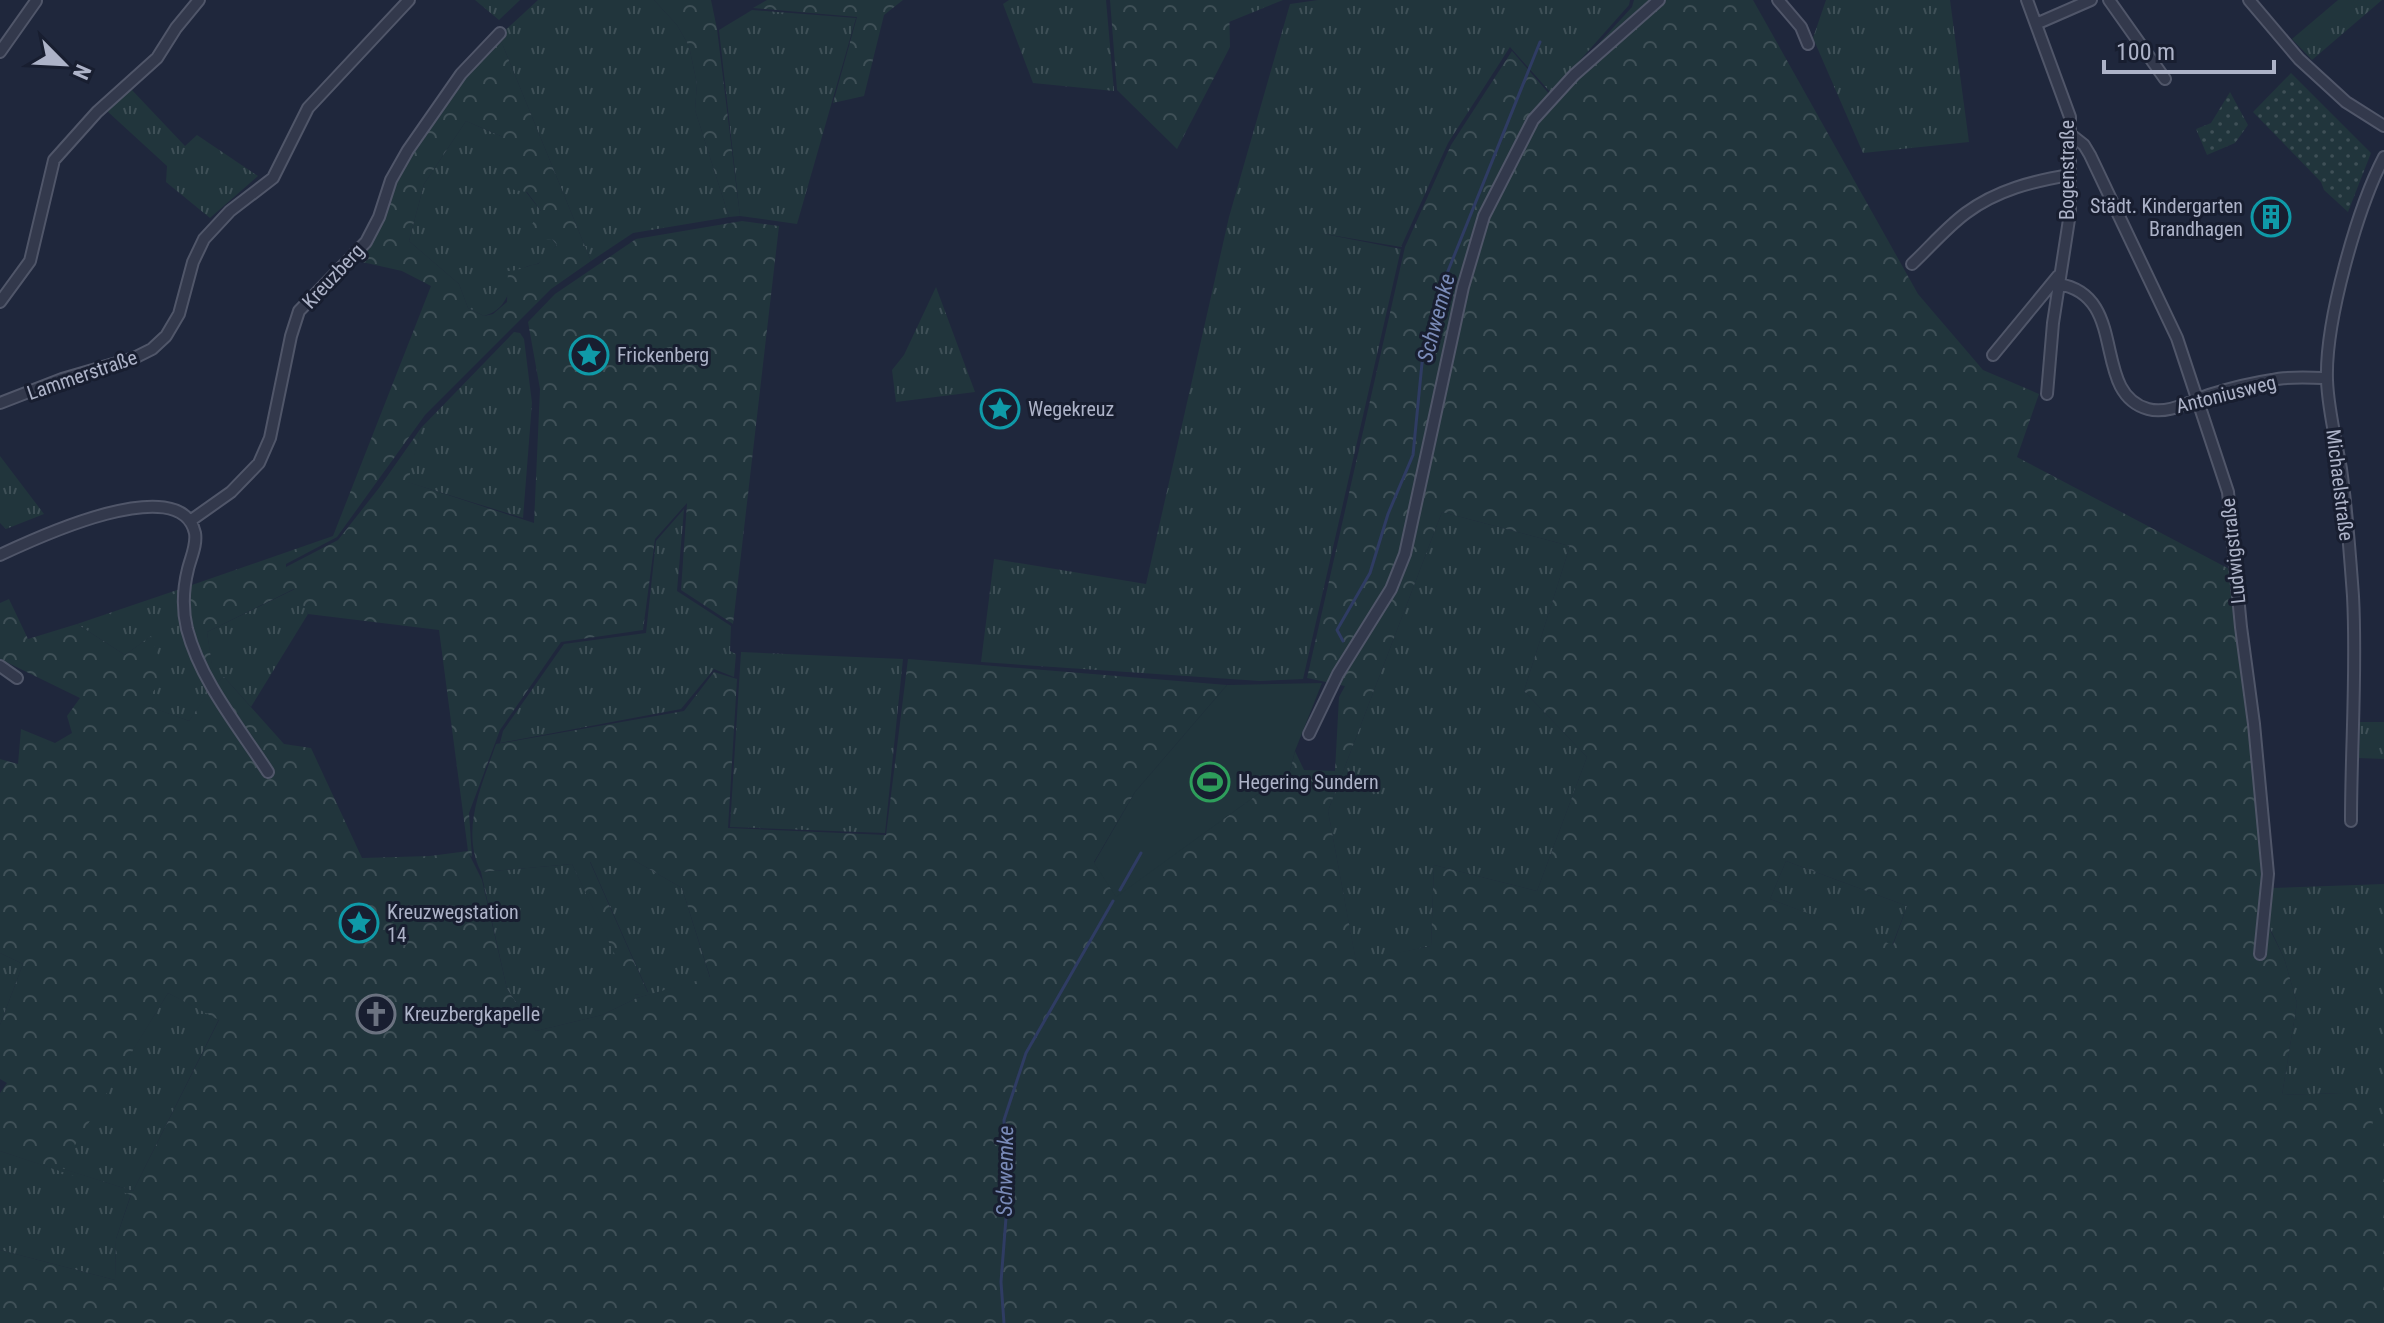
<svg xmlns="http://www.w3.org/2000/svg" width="2384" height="1323" font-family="'Roboto Condensed',sans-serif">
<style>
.grass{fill:url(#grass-tufts)}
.forest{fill:url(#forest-crowns);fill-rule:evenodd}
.park{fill:url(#park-dots)}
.pitch{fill:#21353c}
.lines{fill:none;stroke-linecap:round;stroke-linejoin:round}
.stream{stroke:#2f3c63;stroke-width:3}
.minor-casing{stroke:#505669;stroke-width:14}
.minor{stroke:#33394c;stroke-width:10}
.labels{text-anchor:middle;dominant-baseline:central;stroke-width:6;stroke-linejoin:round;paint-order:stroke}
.street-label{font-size:20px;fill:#adb3c8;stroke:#181e30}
.poi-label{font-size:20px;fill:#adb3c8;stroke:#181e30;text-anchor:start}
.water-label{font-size:22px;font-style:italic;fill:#7a8bb8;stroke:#181e30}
</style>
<defs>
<pattern id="grass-tufts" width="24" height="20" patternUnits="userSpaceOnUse" patternTransform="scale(2)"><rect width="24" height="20" fill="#21353c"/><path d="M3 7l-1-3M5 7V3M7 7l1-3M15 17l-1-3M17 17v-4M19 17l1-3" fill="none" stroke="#3f5057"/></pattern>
<pattern id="forest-crowns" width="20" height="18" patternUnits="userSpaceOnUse" patternTransform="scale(2)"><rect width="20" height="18" fill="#21353c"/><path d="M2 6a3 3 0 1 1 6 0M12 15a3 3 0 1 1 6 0" fill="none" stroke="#3f5057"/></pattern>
<pattern id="park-dots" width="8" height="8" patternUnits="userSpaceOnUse" patternTransform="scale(2)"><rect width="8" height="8" fill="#21353c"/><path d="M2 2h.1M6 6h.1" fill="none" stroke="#3f5057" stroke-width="1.8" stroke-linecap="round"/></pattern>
</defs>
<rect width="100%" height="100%" fill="#1f273c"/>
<path class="grass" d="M 475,0 L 520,0 L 499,20 Z
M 538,0 L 654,0 L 677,25 L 689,46 L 697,84 L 695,110 L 729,217 L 633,233 L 591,261 L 499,36 Z
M 1009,0 L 1106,0 L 1114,91 L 1033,83 L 1003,4 Z
M 1229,0 L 1283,0 L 1229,22 Z
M 1318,0 L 1630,0 L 1629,5 L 1551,93 L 1510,47 L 1448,143 L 1401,247 L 1319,233 L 1401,249 L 1303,679 L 1260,681 L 981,662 L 994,559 L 1146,584 L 1229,217 L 1290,4 Z
M 1826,0 L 1950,0 L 1969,142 L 1863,153 L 1813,38 Z
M 2338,0 L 2382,0 L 2312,60 L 2292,39 Z
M 752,10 L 856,18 L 797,224 L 740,216 L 719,30 Z
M 131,89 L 185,146 L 197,135 L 258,176 L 210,218 L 166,182 L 167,166 L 107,111 Z
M 466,121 L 503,137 L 526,192 L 541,211 L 552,239 L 557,245 C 552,250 546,259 539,263 C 533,266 528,264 522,270 C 507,286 510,309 484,316 L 468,308 L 459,284 L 409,241 L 424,184 Z
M 936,287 L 975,392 L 896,402 L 892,370 L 904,355 Z
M 514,332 L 520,333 L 524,339 L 532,403 L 523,518 L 407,482 L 421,428 Z
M 0,456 L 44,514 L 6,529 L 0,523 Z
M 684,509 L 677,591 L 731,626 L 730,651 L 736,654 L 734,677 L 714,669 L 681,709 L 500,743 L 503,731 L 564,644 L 646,633 L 656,541 Z
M 1442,512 L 1570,546 L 1524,691 L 1587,757 L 1537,891 L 1434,865 L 1431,946 L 1356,962 L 1328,811 Z
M 189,586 L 214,681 L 207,632 L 295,589 L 308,614 L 251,707 L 224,677 L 215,684 L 189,721 L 142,704 L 150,637 L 125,655 L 77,624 Z
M 741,652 L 903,659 L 885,833 L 730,827 Z
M 2360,722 L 2384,722 L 2384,759 L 2359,758 Z
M 632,859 L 682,888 L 710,978 L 637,998 L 602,1015 L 536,1031 L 507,989 L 481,872 L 572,864 L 635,995 L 648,992 L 590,861 Z
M 1786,861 L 1907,906 L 1892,946 L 1770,899 Z
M 2384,884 L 2384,1140 L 2372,1140 L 2342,1093 L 2282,1095 L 2297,1003 L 2284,958 L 2269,926 L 2272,888 Z
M 0,953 L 23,964 L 0,1025 Z
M 168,993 L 219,1019 L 133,1191 L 60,1168 Z
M 0,1151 L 131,1194 L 116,1239 L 115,1280 L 0,1250 Z"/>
<path class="forest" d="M 654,0 L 711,0 L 717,29 L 740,216 L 729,217 L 695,110 L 697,84 L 689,46 L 677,25 Z
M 767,0 L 903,0 L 884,15 L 864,96 L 833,103 L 857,17 L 753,8 Z
M 1110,0 L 1229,0 L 1230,47 L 1177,149 L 1117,90 Z
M 1634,0 L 1753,0 L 1918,294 L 1983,370 L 2039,394 L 2017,457 L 2235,572 L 2264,872 L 2261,925 L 2268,926 L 2284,958 L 2297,1003 L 2282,1095 L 2342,1093 L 2373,1115 L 2372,1139 L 2384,1140 L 2384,1323 L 0,1323 L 0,1250 L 115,1280 L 116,1239 L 131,1195 L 0,1151 L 0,1093 L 7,1083 L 0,1079 L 0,1025 L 23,964 L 0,953 L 0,759 L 18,764 L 21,729 L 55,743 L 72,733 L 67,716 L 80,698 L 0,659 L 0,603 L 9,599 L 28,639 L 77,624 L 125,655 L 151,636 L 166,676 L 143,704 L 189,721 L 214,684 L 195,647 L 189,626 L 189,586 L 333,536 L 431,286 L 402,271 L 353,260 C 393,180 436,99 499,36 L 591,261 L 551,289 L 425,415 L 337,537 L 286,564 L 286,567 L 338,540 L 379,488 L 421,428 L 408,482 L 534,523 L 540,389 L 528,322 L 555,294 L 636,239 L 742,221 L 779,226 L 733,624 L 681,590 L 687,503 L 655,539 L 643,630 L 561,642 L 500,730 L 469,813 L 472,857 L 469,854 L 482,880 L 507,989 L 536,1031 L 602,1015 L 637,998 L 710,977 L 682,888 L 632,859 L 590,862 L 648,993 L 634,995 L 572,864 L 481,872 C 460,830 482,785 496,744 L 684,711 L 714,672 L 737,679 L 728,828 L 886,835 L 908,659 L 1227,685 L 1135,792 L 1094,862 L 1116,896 L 1290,771 L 1295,751 L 1304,770 L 1335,771 L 1339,697 L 1345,686 L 1307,678 L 1405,247 L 1451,145 L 1512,51 L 1551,96 L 1632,7 ZM 466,121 L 503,137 L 498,175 L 514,190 L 527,192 L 541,211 L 530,227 L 537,240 L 552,239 L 557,245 L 538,264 C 527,265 520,271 508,271 L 507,302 L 493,314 L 484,316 L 468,308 L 459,284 L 409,241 L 424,184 ZM 1442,512 L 1570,546 L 1524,691 L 1587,757 L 1537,891 L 1434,865 L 1431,946 L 1356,961 L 1328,811 ZM 294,589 L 308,614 L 439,630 L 468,851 L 430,856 L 362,858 L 311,748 L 284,744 L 224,677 L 215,684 L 207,632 ZM 1786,861 L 1907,906 L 1893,945 L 1770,899 ZM 168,993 L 219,1020 L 133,1191 L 61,1168 Z"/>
<path class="park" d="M 2291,73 L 2371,153 L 2348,212 L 2324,190 L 2321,182 L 2253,112 Z
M 2230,92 L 2248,125 L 2235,143 L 2207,155 L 2196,129 L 2211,123 Z"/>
<path class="pitch" d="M 1322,683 L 1295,751 L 1290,771 L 1116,897 L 1094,863 L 1135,792 L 1227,685 Z"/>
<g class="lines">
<path class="stream" d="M 1343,641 L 1337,630 L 1370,573 L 1388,514 L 1413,455 L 1423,353 L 1446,276 L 1540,42
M 1120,890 L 1141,853
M 1004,1323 L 1001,1282 L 1007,1205 L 1004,1120 L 1026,1053 L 1113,901"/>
<defs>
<path id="minor" d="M 1778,0 L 1801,27 L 1808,44
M 2027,0 L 2070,117 L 2070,213 L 2053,323 L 2047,394
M 2109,0 L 2165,79
M 2249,0 L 2299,59 L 2346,102 L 2384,126
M 2036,24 L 2091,0
M 0,52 L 36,1
M 2070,134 L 2084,145 L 2090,155 L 2177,338 L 2228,492 L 2241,627 L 2254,724 L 2268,874 L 2260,954
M 1912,264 C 1930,247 1947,227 1966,213 C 1997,190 2033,181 2070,175
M 2058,284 C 2130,295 2090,393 2148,409 C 2169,415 2192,400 2212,394 C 2232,388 2252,383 2272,380 C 2289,376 2309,378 2327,378
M 0,302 L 30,261 L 54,160 L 97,112 L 157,58 L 176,28 L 199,0
M 1993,355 L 2058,276
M 0,403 L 62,379 L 134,358 L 152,349 L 166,336 L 179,314 L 193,262 L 204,239 L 230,211 L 273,178 L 308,108 L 409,0
M 190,521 L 231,492 L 259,463 L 270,438 L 291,336 L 299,311 L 366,242 L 379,217 L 391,180 L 408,150 L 461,74 L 500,33
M 0,555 C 32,540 181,469 195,533 C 197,545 191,557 188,569 C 183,589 182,608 187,629 C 201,682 239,727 268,772
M 0,666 L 17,678
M 1309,734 L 1338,674 L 1391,589 L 1405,554 L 1463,287 L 1484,216 L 1533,120 L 1574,75 L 1659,0
M 2351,821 C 2351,746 2357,671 2353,596 C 2350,555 2347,511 2341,469 C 2336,440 2328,410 2327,380 C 2325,322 2357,209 2384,157"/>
</defs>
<use href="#minor" class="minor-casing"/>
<use href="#minor" class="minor"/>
</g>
<defs>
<symbol id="building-ring" viewBox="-11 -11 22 22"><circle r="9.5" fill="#181e30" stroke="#0f9aa8" stroke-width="1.5"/><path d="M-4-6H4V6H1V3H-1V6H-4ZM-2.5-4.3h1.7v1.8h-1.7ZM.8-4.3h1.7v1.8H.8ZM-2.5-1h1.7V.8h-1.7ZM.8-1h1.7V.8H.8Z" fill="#0f9aa8"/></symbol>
<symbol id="sight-ring" viewBox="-11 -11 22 22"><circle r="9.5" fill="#181e30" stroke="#0f9aa8" stroke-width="1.5"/><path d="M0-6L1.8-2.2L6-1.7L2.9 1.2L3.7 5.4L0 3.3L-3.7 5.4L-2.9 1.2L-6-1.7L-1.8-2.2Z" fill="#0f9aa8"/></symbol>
<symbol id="stadium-ring" viewBox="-11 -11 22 22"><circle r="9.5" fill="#181e30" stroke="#2e9e5b" stroke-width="1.5"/><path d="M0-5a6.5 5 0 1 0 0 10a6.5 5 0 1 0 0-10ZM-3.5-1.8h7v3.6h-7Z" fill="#2e9e5b"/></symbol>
<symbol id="church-ring" viewBox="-11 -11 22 22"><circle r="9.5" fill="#181e30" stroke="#6b7280" stroke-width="1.5"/><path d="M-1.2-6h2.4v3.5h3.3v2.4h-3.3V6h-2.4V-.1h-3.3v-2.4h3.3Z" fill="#6b7280"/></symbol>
</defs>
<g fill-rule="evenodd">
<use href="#building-ring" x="2249" y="195" width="44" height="44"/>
<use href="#sight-ring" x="567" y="333" width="44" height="44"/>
<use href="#sight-ring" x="978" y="387" width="44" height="44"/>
<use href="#stadium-ring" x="1188" y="760" width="44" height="44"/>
<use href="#sight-ring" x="337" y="901" width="44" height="44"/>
<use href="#church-ring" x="354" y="992" width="44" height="44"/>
</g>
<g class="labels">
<g class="street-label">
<text transform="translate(2067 170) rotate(-90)">Bogenstraße</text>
<text transform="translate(333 276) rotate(-47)">Kreuzberg</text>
<text transform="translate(82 375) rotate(-19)">Lammerstraße</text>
<text transform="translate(2226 394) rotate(-14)">Antoniusweg</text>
<text transform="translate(2340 485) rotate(83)">Michaelstraße</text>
<text transform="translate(2233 551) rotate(-96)">Ludwigstraße</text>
</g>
<g class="poi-label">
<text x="2243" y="206" text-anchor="end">Städt. Kindergarten<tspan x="2243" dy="23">Brandhagen</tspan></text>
<text x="617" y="355">Frickenberg</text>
<text x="1028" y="409">Wegekreuz</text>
<text x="1238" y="782">Hegering Sundern</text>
<text x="387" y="912">Kreuzwegstation<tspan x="387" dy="23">14</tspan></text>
<text x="404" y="1014">Kreuzbergkapelle</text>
</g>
<g class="water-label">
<text transform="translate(1436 318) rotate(-75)">Schwemke</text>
<text transform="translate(1005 1171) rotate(-89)">Schwemke</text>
</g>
</g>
<g transform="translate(64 64) rotate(114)" stroke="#181e30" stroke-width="6" paint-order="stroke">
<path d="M0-6L14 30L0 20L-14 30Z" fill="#adb3c8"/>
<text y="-12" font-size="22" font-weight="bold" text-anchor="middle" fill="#adb3c8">N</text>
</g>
<path d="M2104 60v12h170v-12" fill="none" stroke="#adb3c8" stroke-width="4"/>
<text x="2116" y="60" font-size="24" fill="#adb3c8" stroke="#181e30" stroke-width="6" paint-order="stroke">100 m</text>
</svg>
